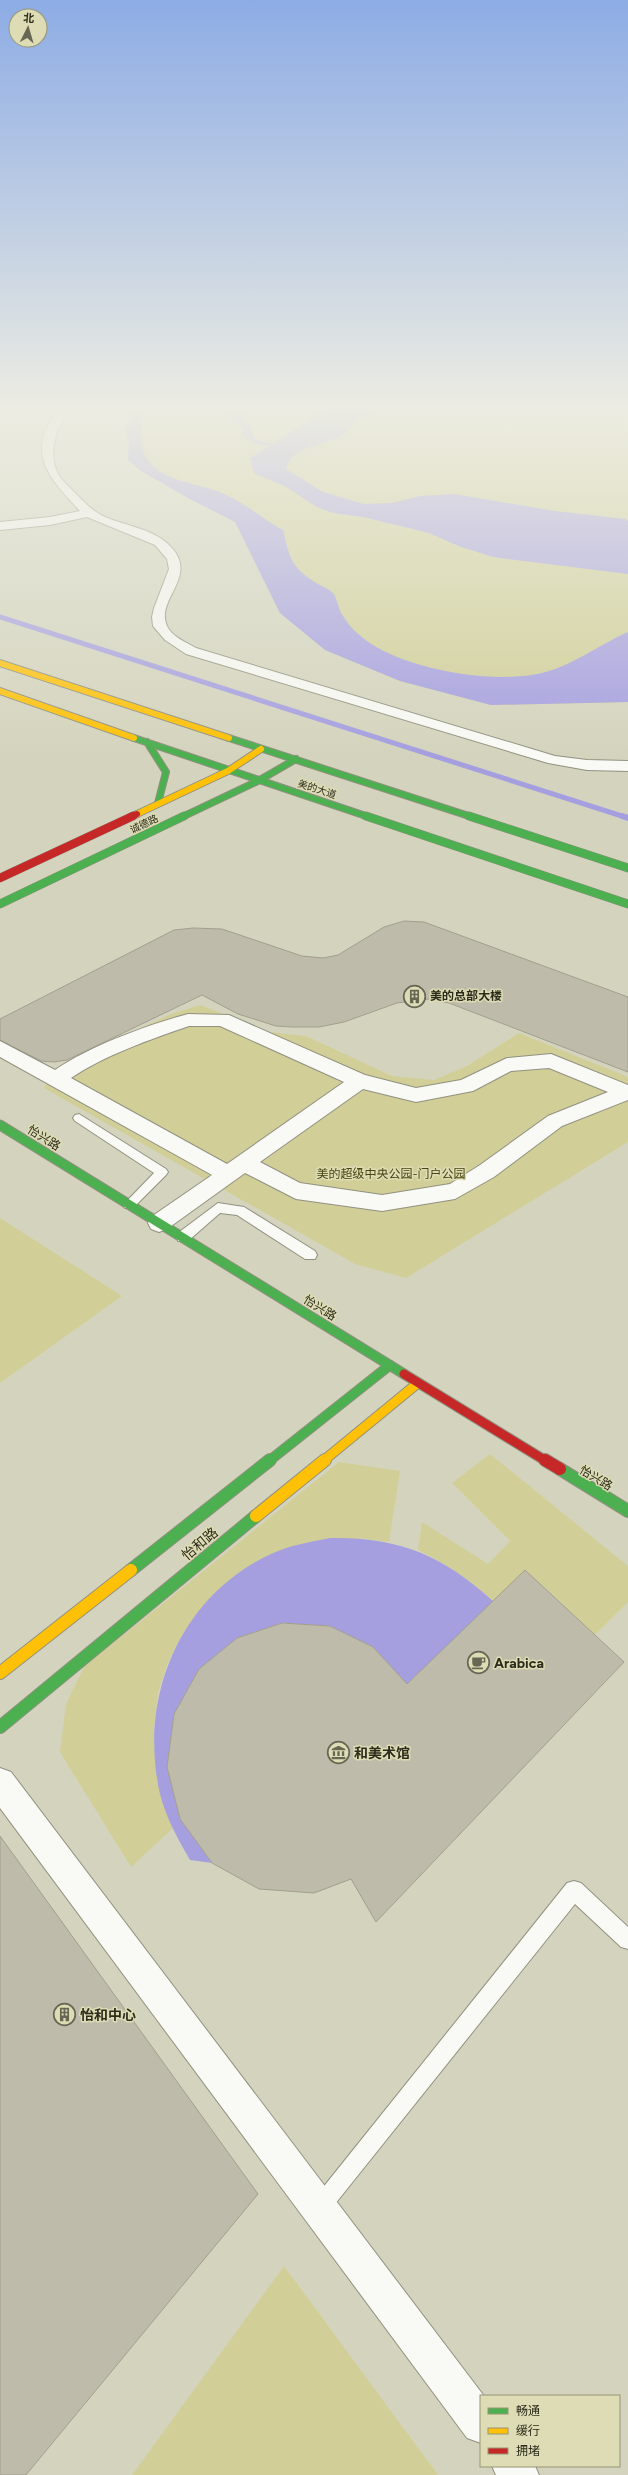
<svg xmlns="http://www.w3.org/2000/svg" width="628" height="2475" font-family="Figtree,'Noto Sans SC',sans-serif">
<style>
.green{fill:#d1cf97}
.water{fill:#a59fe0}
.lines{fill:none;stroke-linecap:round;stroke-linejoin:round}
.stream-far1{stroke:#a59fe0;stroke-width:5}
.stream{stroke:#a59fe0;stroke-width:6}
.building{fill:#bfbbaa;stroke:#a29f8e}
.lane-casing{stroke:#919180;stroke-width:2}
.street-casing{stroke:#919180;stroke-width:2}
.fast-far3-casing{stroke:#919180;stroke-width:8}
.fast-far2-casing{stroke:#919180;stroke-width:9}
.fast-far1-casing{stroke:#919180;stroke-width:11}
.fast-casing{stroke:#919180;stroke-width:14}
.slow-far2-casing{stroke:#919180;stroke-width:8}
.slow-far1-casing{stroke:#919180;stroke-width:11}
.slow-casing{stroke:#919180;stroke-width:14}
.jam-far3-casing{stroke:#919180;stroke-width:8}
.jam-far2-casing{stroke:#919180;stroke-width:9}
.jam-far1-casing{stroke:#919180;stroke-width:11}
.jam-casing{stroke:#919180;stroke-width:14}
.lane{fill:#f9f9f5;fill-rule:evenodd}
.street{fill:#f9f9f5;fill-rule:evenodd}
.fast-far3{stroke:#4caf50;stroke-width:6}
.fast-far2{stroke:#4caf50;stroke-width:8}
.fast-far1{stroke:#4caf50;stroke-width:9}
.fast{stroke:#4caf50;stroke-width:12}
.slow-far2{stroke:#ffc107;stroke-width:6}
.slow-far1{stroke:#ffc107;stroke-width:9}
.slow{stroke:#ffc107;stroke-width:12}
.jam-far3{stroke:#c62828;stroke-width:6}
.jam-far2{stroke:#c62828;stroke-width:8}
.jam-far1{stroke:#c62828;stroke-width:9}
.jam{stroke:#c62828;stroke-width:12}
.labels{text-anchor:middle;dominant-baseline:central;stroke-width:3;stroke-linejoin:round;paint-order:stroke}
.far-street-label{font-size:10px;fill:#2c2c1c;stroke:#dedcb4}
.poi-label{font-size:12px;font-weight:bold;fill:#2c2c1c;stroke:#dedcb4;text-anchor:start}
.street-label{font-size:12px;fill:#2c2c1c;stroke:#dedcb4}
.park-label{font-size:12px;fill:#484510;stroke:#dedcb4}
.near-street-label{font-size:14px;fill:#2c2c1c;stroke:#dedcb4}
.near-poi-label{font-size:14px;font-weight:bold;fill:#2c2c1c;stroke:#dedcb4;text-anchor:start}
</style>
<rect width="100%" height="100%" fill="#d4d4be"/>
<path class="green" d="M 138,408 L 628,408 L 628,702 L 491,705 L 400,681 L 325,650 L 280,613 L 235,522 L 188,498 L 141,471 L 128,460 L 129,440 L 125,428 Z
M 200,1005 L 269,1032 L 306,1036 L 392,1076 L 434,1080 L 467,1066 L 519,1033 L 628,1077 L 628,1142 L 406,1278 L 355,1264 L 44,1088 L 59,1067 L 171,1014 Z
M 0,1218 L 122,1296 L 0,1383 Z
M 490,1454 L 628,1566 L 628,1602 L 595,1635 L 526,1570 L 494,1602 C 470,1580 447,1564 418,1550 L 422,1522 L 488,1564 L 510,1541 L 452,1483 Z
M 339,1462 L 400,1471 L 389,1542 L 359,1538 L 185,1630 L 168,1662 L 158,1693 L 154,1727 L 155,1761 L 161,1795 L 173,1828 L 131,1867 L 60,1752 L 66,1704 L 84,1667 Z
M 284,2266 L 438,2475 L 132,2475 Z"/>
<path class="water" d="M 138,408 L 151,408 C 142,416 141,425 141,436 C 142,484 194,479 226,495 C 246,504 263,519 283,530 C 289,554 290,566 312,580 C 318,585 328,588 333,593 C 337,598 338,607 341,613 C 345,619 350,627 356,632 C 393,668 487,684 537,674 C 570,668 598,645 628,632 L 628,702 L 491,705 L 400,681 L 325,650 L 280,613 L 235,522 L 188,498 L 141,471 L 128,460 L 129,440 L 125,428 Z
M 210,408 C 224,408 242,407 249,423 C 252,430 250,432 256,440 L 274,444 L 327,408 L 423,408 C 407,412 373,411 360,420 C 353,424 348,432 341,436 C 323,446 291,446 286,469 L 323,492 L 364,504 L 392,503 L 420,496 L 454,494 L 555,511 L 625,519 L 628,521 L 628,574 L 493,557 L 461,547 L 429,533 L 363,517 L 333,513 L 317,507 L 286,487 L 254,473 L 250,458 L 270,446 L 255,444 L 243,436 L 241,427 Z
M 330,1538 C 399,1537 443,1555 494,1602 L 407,1684 L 373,1647 L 330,1626 L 282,1623 L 237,1638 L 199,1669 L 174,1714 L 167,1767 L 180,1819 L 212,1863 L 190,1860 C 178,1839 166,1818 160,1794 C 138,1697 180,1596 271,1554 C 290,1545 310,1542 330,1538 Z"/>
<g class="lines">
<path class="stream-far1" d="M 0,617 L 625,817"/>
<path class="stream" d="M 622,816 L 628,818"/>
</g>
<path class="building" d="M 404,921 L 424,922 L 628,997 L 628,1072 L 449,1003 L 429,999 L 397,1003 L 344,1022 L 319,1027 L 292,1027 L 276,1026 L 238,1014 L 202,995 L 67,1060 L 54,1062 L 41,1061 L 0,1040 L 0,1019 L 174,930 L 193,928 L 222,929 L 302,956 L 323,958 L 338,955 L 384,927 Z
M 525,1570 L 624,1662 L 376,1922 L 351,1879 L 314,1893 L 259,1889 L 212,1863 L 180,1819 L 167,1767 L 174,1714 L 199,1669 L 237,1638 L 282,1623 L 330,1626 L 373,1647 L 407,1684 Z
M 0,1836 L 258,2194 L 26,2475 L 0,2475 Z"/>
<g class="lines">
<defs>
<path id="lane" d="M 79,1114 L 166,1169 L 168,1172 L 166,1175 L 133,1208 L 125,1208 L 123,1205 L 154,1173 L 75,1121 L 73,1118 L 75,1115 Z
M 218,1203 L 244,1207 L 315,1251 L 317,1255 L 315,1259 L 305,1259 L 237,1215 L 220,1213 L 188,1241 L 178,1241 L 177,1237 L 178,1233 Z
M 574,1881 L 581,1883 L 628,1927 L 628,1949 L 621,1947 L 575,1904 L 327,2214 L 320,2218 L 313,2214 L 309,2207 L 313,2200 L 567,1883 Z"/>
<path id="street" d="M 59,408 L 70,408 C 56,427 46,455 60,477 C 65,484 73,490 79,497 C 87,505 94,512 105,517 C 126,526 155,529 171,547 C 199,577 155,599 167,626 C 171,636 187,643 196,648 L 555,756 L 587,760 L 628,761 L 628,771 L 587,770 L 548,763 L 186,654 L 165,640 L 153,626 L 152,617 L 154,608 L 169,569 L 167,559 L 155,545 L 87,517 L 50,525 L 0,530 L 0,522 L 50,517 L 80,511 C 49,478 24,453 59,408 Z
M 188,1014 L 229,1015 L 365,1075 L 416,1088 L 461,1080 L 507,1058 L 551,1054 L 628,1085 L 628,1100 L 562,1126 L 494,1177 L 455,1199 L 382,1211 L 296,1199 L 245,1173 L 167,1229 L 159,1232 L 151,1229 L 148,1223 L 151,1217 L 212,1175 L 0,1057 L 0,1041 L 55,1070 C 90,1046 147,1025 188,1014 ZM 189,1026 L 220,1026 L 344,1082 L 227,1164 L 71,1078 C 103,1056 151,1039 189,1026 ZM 549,1068 L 608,1092 L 548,1116 L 480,1165 L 450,1184 L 382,1195 L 300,1183 L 260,1162 L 363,1089 L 416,1102 L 473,1091 L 511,1071 Z
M 0,1768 L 11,1772 L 484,2396 L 481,2396 L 481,2443 L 467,2438 L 0,1808 Z
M 492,2466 L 535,2466 L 539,2475 L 496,2475 Z"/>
<path id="fast-far3" d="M 134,738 L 369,817
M 229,738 L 472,817
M 147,742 L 166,772 L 158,803
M 182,817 L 258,781 L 296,759"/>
<path id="fast-far2" d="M 366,816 L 628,904
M 469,816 L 628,868
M 0,904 L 184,816"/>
<path id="fast-far1" d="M 0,1125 L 404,1374
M 269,1461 L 390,1365"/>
<path id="fast" d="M 560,1469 L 628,1511
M 131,1570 L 270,1460
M 0,1727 L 256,1516"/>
<path id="slow-far2" d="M 0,663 L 229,738
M 0,691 L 134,738
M 137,814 L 228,771 L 261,749"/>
<path id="slow-far1" d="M 323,1461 L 418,1383"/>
<path id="slow" d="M 256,1516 L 325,1460
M 0,1673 L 131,1570"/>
<path id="jam-far3" d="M 130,817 L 137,814"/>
<path id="jam-far2" d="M 0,878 L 133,816"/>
<path id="jam-far1" d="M 404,1374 L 546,1461"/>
<path id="jam" d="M 545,1460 L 560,1469"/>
</defs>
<use href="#lane" class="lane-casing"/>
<use href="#street" class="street-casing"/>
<use href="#fast-far3" class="fast-far3-casing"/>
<use href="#fast-far2" class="fast-far2-casing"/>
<use href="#fast-far1" class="fast-far1-casing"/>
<use href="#fast" class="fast-casing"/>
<use href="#slow-far2" class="slow-far2-casing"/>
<use href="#slow-far1" class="slow-far1-casing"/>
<use href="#slow" class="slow-casing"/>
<use href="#jam-far3" class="jam-far3-casing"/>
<use href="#jam-far2" class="jam-far2-casing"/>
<use href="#jam-far1" class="jam-far1-casing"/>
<use href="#jam" class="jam-casing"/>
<use href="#lane" class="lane"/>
<use href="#street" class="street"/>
<use href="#fast-far3" class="fast-far3"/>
<use href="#fast-far2" class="fast-far2"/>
<use href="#fast-far1" class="fast-far1"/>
<use href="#fast" class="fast"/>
<use href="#slow-far2" class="slow-far2"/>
<use href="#slow-far1" class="slow-far1"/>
<use href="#slow" class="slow"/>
<use href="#jam-far3" class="jam-far3"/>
<use href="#jam-far2" class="jam-far2"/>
<use href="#jam-far1" class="jam-far1"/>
<use href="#jam" class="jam"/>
</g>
<linearGradient id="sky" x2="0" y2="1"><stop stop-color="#8dace5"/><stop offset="0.54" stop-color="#ecece2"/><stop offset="1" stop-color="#ecece2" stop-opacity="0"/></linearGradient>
<rect width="628" height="755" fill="url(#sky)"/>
<defs>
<symbol id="building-ring" viewBox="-11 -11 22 22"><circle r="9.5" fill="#dedcb4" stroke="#676755" stroke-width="1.5"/><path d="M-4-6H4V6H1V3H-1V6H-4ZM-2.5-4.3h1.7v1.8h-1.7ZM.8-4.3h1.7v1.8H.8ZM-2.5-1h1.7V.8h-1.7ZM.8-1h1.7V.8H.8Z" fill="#676755"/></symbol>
<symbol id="cafe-ring" viewBox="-11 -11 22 22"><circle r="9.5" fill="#dedcb4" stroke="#676755" stroke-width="1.5"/><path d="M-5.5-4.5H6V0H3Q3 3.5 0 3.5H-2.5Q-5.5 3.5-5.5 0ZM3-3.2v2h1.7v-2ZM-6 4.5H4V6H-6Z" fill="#676755"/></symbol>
<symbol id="museum-ring" viewBox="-11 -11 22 22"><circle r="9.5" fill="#dedcb4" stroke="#676755" stroke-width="1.5"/><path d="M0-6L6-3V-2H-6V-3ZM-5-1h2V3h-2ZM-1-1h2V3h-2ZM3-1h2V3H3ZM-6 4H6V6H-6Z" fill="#676755"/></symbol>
</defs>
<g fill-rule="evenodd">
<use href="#building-ring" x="402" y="984" width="25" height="25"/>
<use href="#cafe-ring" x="466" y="1650" width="25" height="25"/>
<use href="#museum-ring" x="326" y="1740" width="25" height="25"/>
<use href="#building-ring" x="52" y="2002" width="25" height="25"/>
</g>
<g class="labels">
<g class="far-street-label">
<text transform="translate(317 789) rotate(18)">美的大道</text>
<text transform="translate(144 824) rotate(-25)">诚德路</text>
</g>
<g class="poi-label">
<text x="430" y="996">美的总部大楼</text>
</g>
<g class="street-label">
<text transform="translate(44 1138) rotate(32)">怡兴路</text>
<text transform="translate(320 1308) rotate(32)">怡兴路</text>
<text transform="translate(596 1478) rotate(31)">怡兴路</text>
</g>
<g class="park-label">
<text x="391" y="1174">美的超级中央公园-门户公园</text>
</g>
<g class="near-street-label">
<text transform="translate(200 1544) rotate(-40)">怡和路</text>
</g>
<g class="near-poi-label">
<text x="494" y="1663">Arabica</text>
<text x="354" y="1753">和美术馆</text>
<text x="80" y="2015">怡和中心</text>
</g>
</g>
<rect x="480" y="2395" width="140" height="72" fill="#dedcb4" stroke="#979677"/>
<rect x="488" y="2408" width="20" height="6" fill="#4caf50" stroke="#979677"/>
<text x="516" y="2415" font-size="12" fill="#2c2c1c">畅通</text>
<rect x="488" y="2428" width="20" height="6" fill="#ffc107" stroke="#979677"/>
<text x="516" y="2435" font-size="12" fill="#2c2c1c">缓行</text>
<rect x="488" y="2448" width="20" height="6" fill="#c62828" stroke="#979677"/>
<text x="516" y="2455" font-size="12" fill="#2c2c1c">拥堵</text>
<g transform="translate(28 28) rotate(5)"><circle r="19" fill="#dedcb4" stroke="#979677"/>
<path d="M0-3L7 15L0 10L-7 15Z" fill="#676755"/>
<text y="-6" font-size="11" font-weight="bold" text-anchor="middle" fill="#2c2c1c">北</text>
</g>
</svg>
